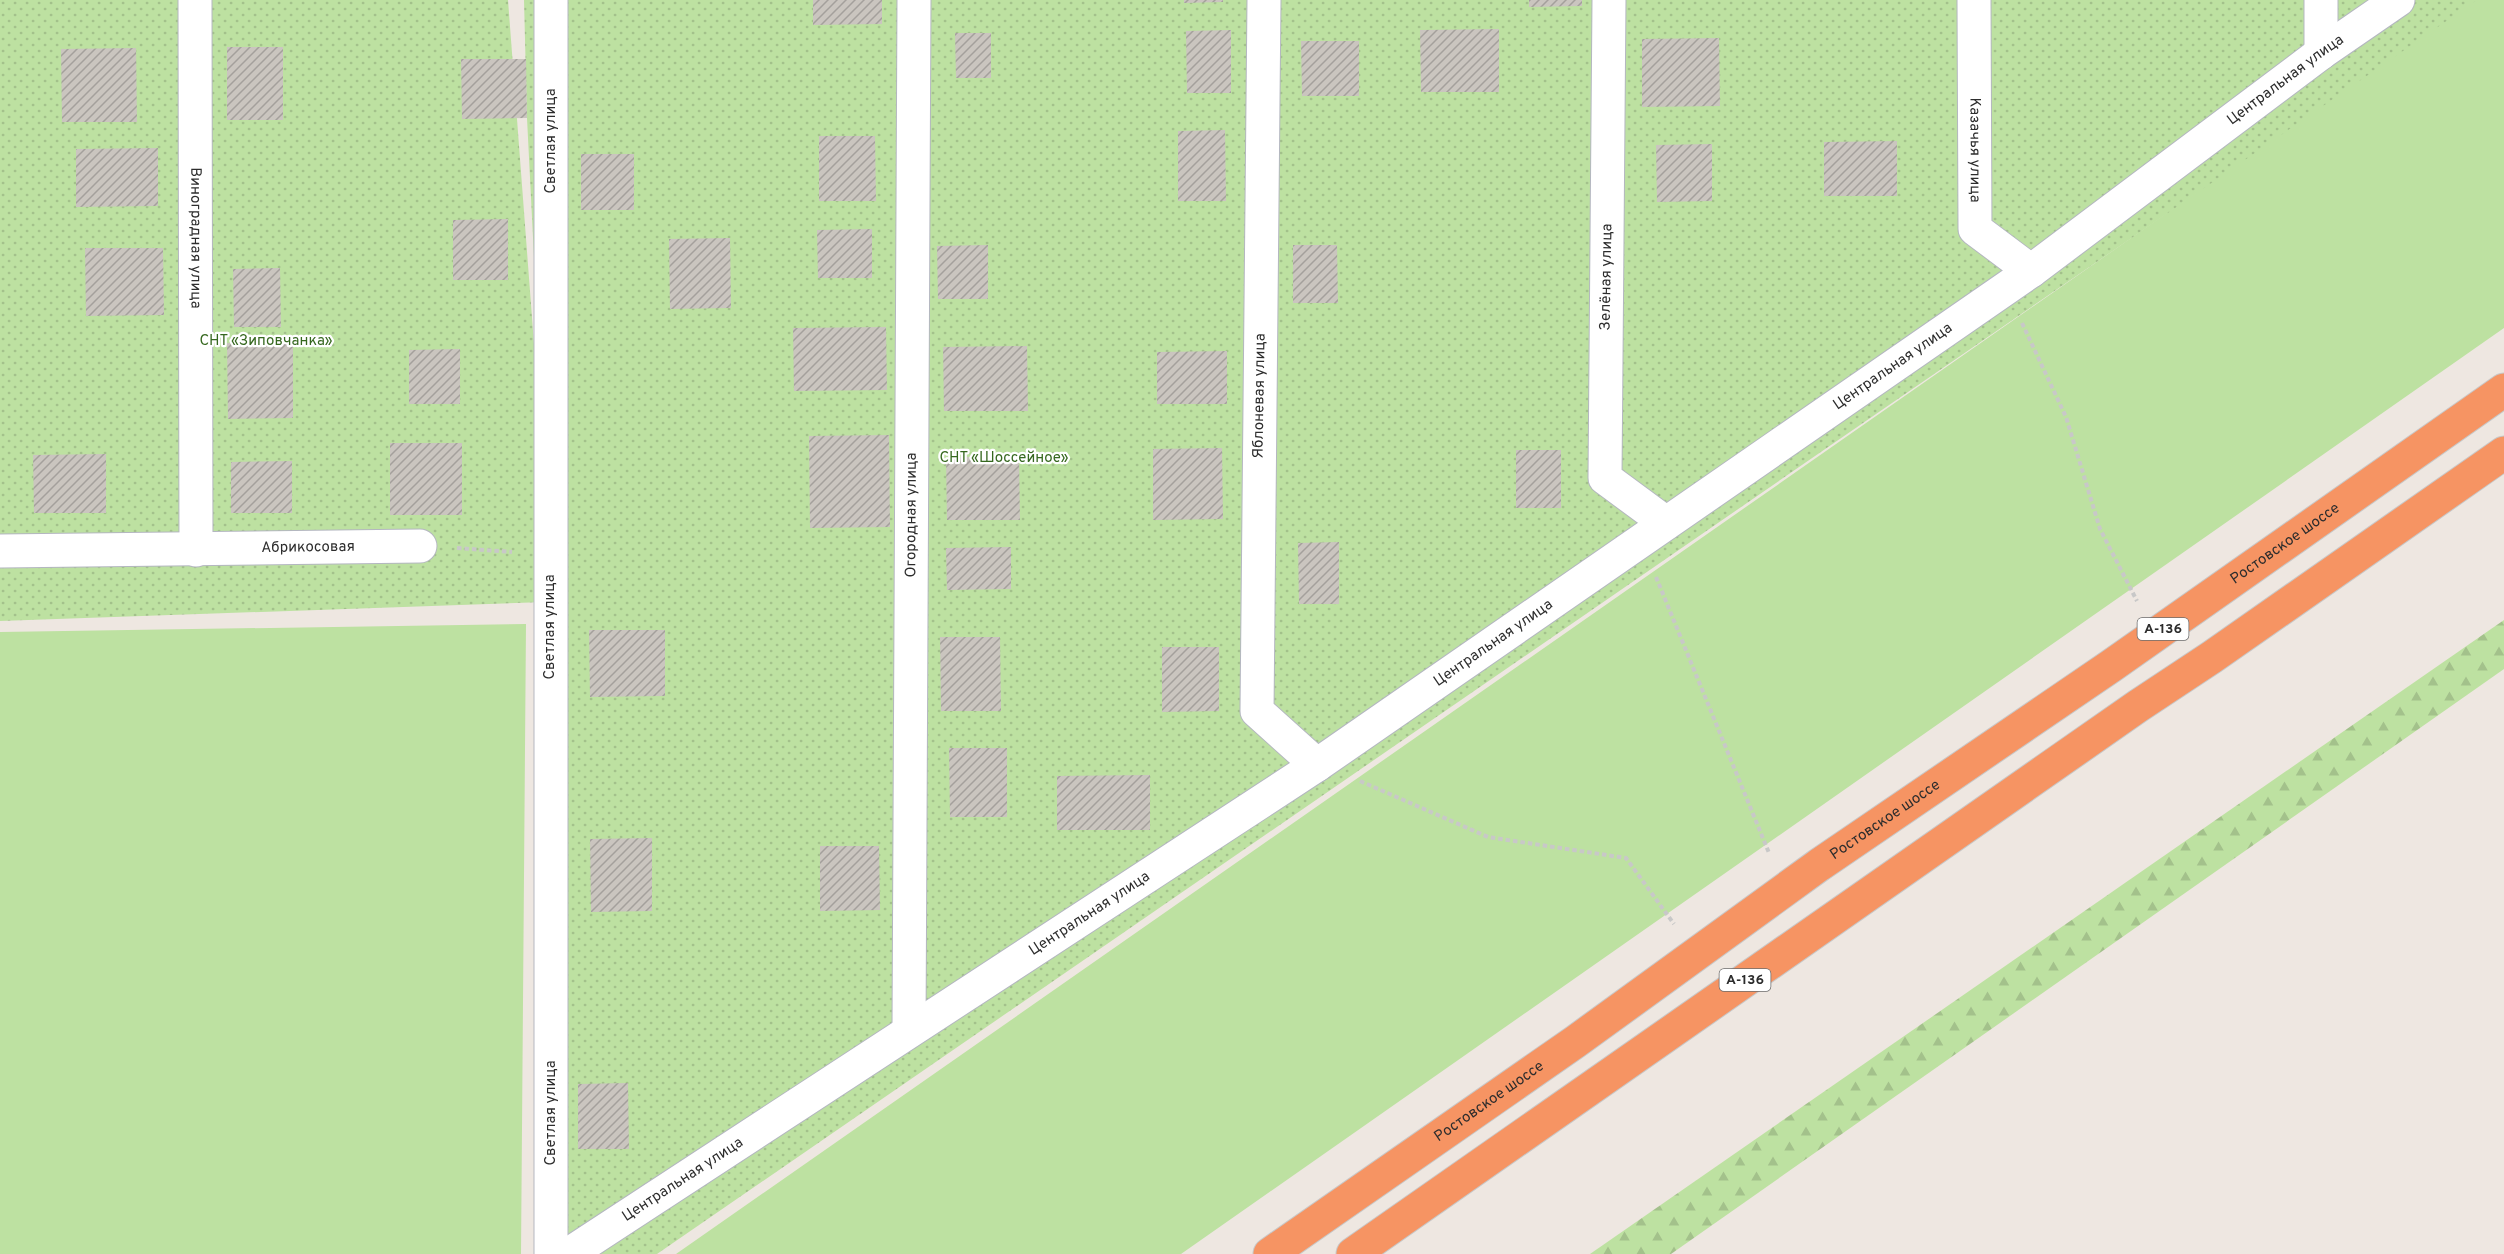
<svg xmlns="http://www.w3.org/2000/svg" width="2504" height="1254" font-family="Overpass,sans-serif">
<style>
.grass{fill:#bde1a1}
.forest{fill:url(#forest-firs)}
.garden{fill:url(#garden-dots)}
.building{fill:url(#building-hatch)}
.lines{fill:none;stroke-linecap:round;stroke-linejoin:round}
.minor-casing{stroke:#b4b7c0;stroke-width:35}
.highway-casing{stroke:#c8c8c8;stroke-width:35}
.path{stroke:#c8c8c8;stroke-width:4;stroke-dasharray:4.5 3;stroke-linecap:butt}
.minor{stroke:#fff;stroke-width:33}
.highway{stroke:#f69463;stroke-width:33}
.labels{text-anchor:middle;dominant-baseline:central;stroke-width:4.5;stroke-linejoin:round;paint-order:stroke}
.shield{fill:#fff;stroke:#6c6c6c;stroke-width:1.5}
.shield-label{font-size:14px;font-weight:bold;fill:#2d2d2d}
.street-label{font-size:15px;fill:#2d2d2d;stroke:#fff}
.park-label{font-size:15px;fill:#36681f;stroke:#fff}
</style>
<defs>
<pattern id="forest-firs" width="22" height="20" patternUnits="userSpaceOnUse" patternTransform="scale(1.5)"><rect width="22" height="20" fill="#bde1a1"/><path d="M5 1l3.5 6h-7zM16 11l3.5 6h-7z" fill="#a3c18b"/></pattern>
<pattern id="garden-dots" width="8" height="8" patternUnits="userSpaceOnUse" patternTransform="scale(1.5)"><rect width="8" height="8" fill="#bde1a1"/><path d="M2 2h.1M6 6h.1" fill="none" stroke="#a3c18b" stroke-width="1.8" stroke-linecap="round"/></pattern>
<pattern id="building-hatch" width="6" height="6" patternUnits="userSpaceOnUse" patternTransform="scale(1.5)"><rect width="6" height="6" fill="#cac5bf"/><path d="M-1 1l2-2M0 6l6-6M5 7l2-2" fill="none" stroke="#a4a09c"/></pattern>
</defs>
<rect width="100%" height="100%" fill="#eee7e1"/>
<path class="grass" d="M 2472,0 L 2504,0 L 2504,328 L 1181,1254 L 676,1254 Z
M 526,624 L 521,1254 L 0,1254 L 0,632 Z"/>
<path class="forest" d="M 2504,620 L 2504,669 L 1671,1254 L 1590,1254 Z"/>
<path class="garden" d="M 0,0 L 508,0 L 547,516 L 527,118 L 524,0 L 2477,0 L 657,1254 L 551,1254 L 545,602 L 0,621 Z"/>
<path class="building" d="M 813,0 L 882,0 L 882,24 L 813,25 Z
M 1184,0 L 1223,0 L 1223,2 L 1184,3 Z
M 1529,0 L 1582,0 L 1582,6 L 1529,7 Z
M 1499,29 L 1499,92 L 1421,92 L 1420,30 Z
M 1231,30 L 1231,93 L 1187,93 L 1186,31 Z
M 955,33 L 991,33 L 991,78 L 956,78 Z
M 1719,38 L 1720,106 L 1642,107 L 1642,39 Z
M 1301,41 L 1359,41 L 1359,96 L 1302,96 Z
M 227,47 L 283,47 L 283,120 L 227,120 Z
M 136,48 L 137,122 L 62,122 L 61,49 Z
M 461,59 L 526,59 L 527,118 L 462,119 Z
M 1225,130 L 1226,201 L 1178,201 L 1178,131 Z
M 819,136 L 875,136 L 876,201 L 819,201 Z
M 1897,141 L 1897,196 L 1824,196 L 1824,142 Z
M 1712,144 L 1712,201 L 1657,202 L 1656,145 Z
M 158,148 L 158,206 L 76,207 L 76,149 Z
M 581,154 L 634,154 L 634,210 L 581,210 Z
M 508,219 L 508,280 L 453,280 L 453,220 Z
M 872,229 L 872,278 L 818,278 L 817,230 Z
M 730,238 L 731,308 L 670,309 L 669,239 Z
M 988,245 L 988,299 L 938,299 L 937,246 Z
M 1293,245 L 1337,245 L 1338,303 L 1293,303 Z
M 85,248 L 163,248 L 164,315 L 86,316 Z
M 280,268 L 281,327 L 234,327 L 233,269 Z
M 886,327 L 887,390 L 794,391 L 793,328 Z
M 227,343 L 293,343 L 293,418 L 228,419 Z
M 1027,346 L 1028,411 L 944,411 L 943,347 Z
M 460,349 L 460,404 L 409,404 L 409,350 Z
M 1227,351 L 1227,404 L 1157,404 L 1157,352 Z
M 889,435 L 890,527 L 810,528 L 809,436 Z
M 390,443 L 462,443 L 462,515 L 390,515 Z
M 1222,448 L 1223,519 L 1153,520 L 1153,449 Z
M 1516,450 L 1561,450 L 1561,508 L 1516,508 Z
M 106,454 L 106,513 L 34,513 L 33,455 Z
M 946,457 L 1019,457 L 1020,520 L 947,520 Z
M 292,461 L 292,513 L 231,513 L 231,462 Z
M 1339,542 L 1339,604 L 1299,604 L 1298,543 Z
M 1011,547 L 1011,589 L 947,590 L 946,548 Z
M 589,630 L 665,630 L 665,696 L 590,697 Z
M 940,637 L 1000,637 L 1001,711 L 941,711 Z
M 1162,647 L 1219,647 L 1219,711 L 1162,712 Z
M 949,748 L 1007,748 L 1007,817 L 950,817 Z
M 1150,775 L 1150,830 L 1057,830 L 1057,776 Z
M 652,838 L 652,911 L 591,912 L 590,839 Z
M 820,846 L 879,846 L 880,910 L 820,911 Z
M 628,1083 L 629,1149 L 578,1149 L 578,1084 Z"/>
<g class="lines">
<defs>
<g id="minor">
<path id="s1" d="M 195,0 L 196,550"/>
<path d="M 551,0 L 551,1254"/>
<path d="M 1264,0 L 1257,711 L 1317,765"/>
<path d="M 1609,0 L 1605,478 L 1666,523"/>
<path id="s2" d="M 1974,0 L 1975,229 L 2031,271"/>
<path d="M 2321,53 L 2321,0"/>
<path id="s3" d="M 0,551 L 420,546"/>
<path id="s4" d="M 909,1031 L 914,0"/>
<path id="s5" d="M 569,1254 L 1317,765 L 2031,271 L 2321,53 L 2398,0"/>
</g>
<g id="highway">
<path id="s6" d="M 1270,1254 L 1575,1042 L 1819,865 L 2111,666 L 2504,390"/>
<path d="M 1353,1254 L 2138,706 L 2212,657 L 2504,453"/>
</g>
</defs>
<use href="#minor" class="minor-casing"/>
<use href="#highway" class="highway-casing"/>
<path class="path" d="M 2022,323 L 2066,417 L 2100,529 L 2137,601
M 457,548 L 512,552
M 1656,577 L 1769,853
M 1360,781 L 1488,837 L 1626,858 L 1674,924"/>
<use href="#minor" class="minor"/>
<use href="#highway" class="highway"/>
</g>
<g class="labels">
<g class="shield">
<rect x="2137.5" y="618" width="51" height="22" rx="4.5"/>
<rect x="1719.5" y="969" width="51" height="22" rx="4.5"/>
</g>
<g class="shield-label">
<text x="2163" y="629">А-136</text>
<text x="1745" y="980">А-136</text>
</g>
<g class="street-label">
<text stroke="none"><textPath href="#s5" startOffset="2080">Центральная улица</textPath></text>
<text transform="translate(551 141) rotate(-90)">Светлая улица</text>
<text stroke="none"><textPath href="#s2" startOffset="150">Казачья улица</textPath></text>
<text stroke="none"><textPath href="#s1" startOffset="238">Виноградная улица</textPath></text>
<text transform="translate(1607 277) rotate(-89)">Зелёная улица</text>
<text stroke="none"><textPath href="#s5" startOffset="1594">Центральная улица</textPath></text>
<text transform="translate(1260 396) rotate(-89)">Яблоневая улица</text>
<text stroke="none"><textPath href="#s4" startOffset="516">Огородная улица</textPath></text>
<text stroke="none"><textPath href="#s6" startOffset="1239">Ростовское шоссе</textPath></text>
<text stroke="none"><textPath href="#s3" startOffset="308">Абрикосовая</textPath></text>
<text transform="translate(550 627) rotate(-90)">Светлая улица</text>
<text stroke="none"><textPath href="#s5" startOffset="1108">Центральная улица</textPath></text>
<text stroke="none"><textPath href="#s6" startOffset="753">Ростовское шоссе</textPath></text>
<text stroke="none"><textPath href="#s5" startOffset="622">Центральная улица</textPath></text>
<text stroke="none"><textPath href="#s6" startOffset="267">Ростовское шоссе</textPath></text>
<text transform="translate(551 1113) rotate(-90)">Светлая улица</text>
<text stroke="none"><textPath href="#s5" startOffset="136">Центральная улица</textPath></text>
</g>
<g class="park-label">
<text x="266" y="341">СНТ «Зиповчанка»</text>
<text x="1004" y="458">СНТ «Шоссейное»</text>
</g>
</g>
</svg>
